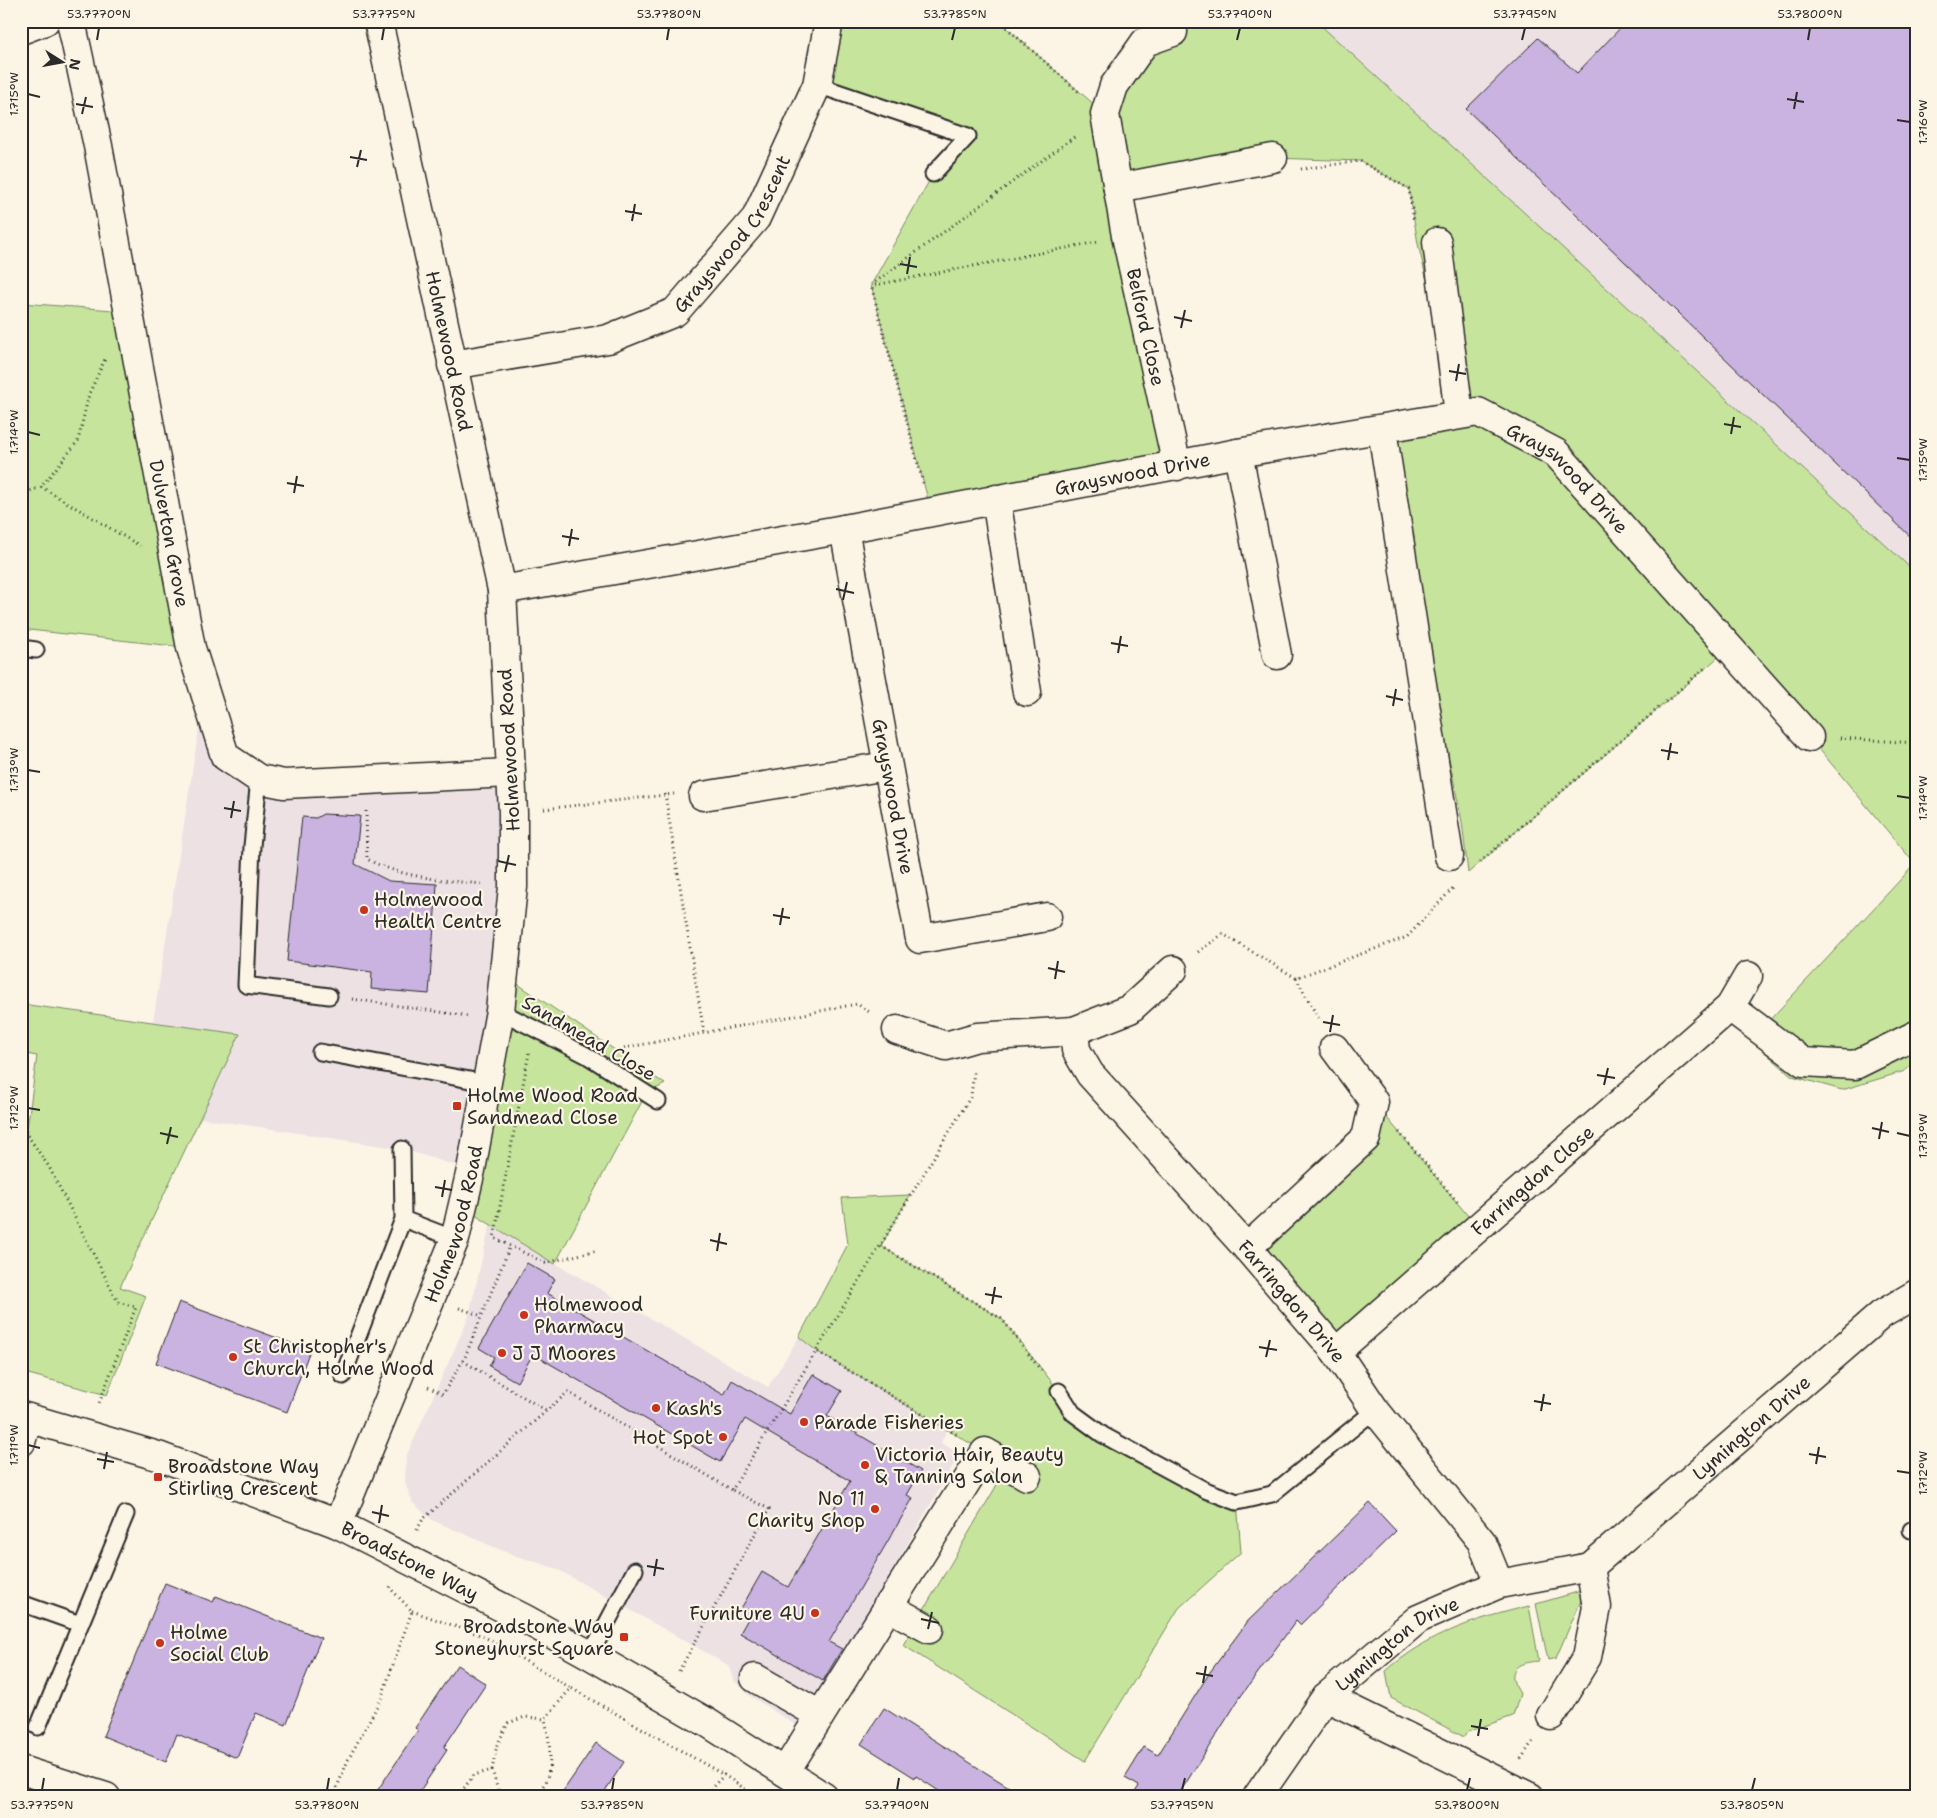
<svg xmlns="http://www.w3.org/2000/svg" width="1937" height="1818" font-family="'Shantell Sans',sans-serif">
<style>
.built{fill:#ede1e4}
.green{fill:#c6e49c;stroke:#788864}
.building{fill:#cab2e1;stroke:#2b2b2b}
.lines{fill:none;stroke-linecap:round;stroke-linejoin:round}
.lane-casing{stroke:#2b2b2b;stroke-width:19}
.street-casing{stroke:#2b2b2b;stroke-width:31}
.secondary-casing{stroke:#2b2b2b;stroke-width:31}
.path{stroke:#2b2b2b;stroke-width:3;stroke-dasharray:1 4;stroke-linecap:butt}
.lane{stroke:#fcf5e5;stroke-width:15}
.street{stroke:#fcf5e5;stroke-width:28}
.secondary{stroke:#fcf5e5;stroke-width:28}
.ticks{fill:none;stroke:#2b2b2b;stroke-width:2}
.poi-dot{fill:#c8321e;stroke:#fcf5e5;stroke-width:2}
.labels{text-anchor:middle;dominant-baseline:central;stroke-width:4.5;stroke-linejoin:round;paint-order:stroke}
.street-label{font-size:19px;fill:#2b2b2b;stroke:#fcf5e5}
.poi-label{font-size:19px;fill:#2b2b2b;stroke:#fcf5e5;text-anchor:start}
.neatline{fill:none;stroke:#2b2b2b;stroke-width:2}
.ticks-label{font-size:12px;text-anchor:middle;fill:#2b2b2b}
</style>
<rect width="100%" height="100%" fill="#fcf5e5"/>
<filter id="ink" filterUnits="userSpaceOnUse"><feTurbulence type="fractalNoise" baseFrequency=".02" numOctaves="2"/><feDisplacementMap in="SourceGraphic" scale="10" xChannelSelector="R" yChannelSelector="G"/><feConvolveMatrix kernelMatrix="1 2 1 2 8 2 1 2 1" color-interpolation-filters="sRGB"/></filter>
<g filter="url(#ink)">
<path class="built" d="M 1316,21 L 1916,21 L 1916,573 Z
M 204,696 L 225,756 L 259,779 L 510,773 L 513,813 L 471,1170 L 402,1149 L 200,1118 L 240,1035 L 153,1022 Z
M 490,1225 L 768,1387 L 799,1337 L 818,1352 L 947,1429 L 941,1443 L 960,1454 L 800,1728 L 750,1696 L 734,1681 L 728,1665 L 555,1568 L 510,1554 L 432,1520 L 413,1503 L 405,1483 L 406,1457 L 468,1319 Z"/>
<path class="green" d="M 829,21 L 999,21 L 1105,114 L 1114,86 L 1180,21 L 1316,21 L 1916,573 L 1916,1061 L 1905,1071 L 1842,1090 L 1792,1076 L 1751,1040 L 1915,864 L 1809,737 L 1730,647 L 1468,873 L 1462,822 L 1382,430 L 1459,414 L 1418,244 L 1409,189 L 1360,161 L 1273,158 L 1119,188 L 1177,466 L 931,511 L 871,285 L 933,174 L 967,136 L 817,85 Z
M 21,303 L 127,311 L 191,648 L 21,629 Z
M 503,974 L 665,1084 L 646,1094 L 555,1264 L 462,1207 Z
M 21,1004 L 240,1034 L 120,1287 L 146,1296 L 107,1395 L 21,1372 L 21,1173 L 37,1056 L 21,1053 Z
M 1374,1102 L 1478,1228 L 1336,1352 L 1247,1248 L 1366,1139 Z
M 910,1195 L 881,1246 L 1002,1319 L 1059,1391 L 1073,1413 L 1237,1502 L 1241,1552 L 1179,1608 L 1085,1761 L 903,1645 L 1008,1466 L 818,1352 L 799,1337 L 848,1244 L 842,1198 Z
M 1581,1591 L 1583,1596 L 1556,1658 L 1548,1660 L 1536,1604 Z
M 1529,1606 L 1539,1661 C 1528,1662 1511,1663 1513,1679 C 1514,1685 1518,1689 1520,1694 L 1513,1716 L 1467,1732 L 1464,1737 L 1391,1698 L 1386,1671 C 1428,1634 1475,1619 1529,1606 Z"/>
<path class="building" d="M 1627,21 L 1916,21 L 1916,542 L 1466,109 L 1538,38 L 1577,73 Z
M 323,814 L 360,816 L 355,864 L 389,881 L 437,884 L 429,994 L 371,989 L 372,972 L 287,961 L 302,817 L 316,818 Z
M 527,1263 L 555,1279 L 547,1293 L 724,1395 L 732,1380 L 790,1414 L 813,1374 L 842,1391 L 827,1416 L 921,1471 L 907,1495 L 913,1498 L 829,1642 L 842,1649 L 823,1681 L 740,1633 L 749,1617 L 739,1612 L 762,1572 L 788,1587 L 850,1481 L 745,1419 L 720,1462 L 533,1354 L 517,1382 L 489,1366 L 494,1357 L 479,1348 Z
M 179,1302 L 310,1350 L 287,1412 L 156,1363 Z
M 1370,1503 L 1396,1531 L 1300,1625 L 1296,1621 L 1241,1696 L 1177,1797 L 1132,1797 L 1139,1786 L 1125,1778 L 1144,1747 L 1158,1755 L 1210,1672 L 1248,1621 Z
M 165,1583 L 213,1602 L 216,1596 L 321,1638 L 286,1725 L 256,1713 L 237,1758 L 177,1734 L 166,1762 L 103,1736 Z
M 457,1665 L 486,1684 L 444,1747 L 447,1750 L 416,1797 L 373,1797 L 418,1730 L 415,1728 Z
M 884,1708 L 956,1754 L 1025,1797 L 948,1797 L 916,1776 L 915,1778 L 861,1744 Z
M 596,1743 L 624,1762 L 601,1797 L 559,1797 Z"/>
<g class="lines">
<defs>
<path id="lane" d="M 817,85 L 968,136 L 933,174
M 21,648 L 36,650
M 259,779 L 252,846 L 246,985 L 329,996
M 500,1011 L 586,1055 L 658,1101
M 320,1052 L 486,1083
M 402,1149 L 403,1219
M 343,1376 L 403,1219 L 455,1239
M 1059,1391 L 1073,1413 L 1103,1435 L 1205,1490 L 1237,1502 L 1272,1494 L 1375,1410
M 1911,1530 L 1916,1530
M 21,1603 L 80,1624
M 590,1655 L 635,1570
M 38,1727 L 126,1514"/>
<g id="street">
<path id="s1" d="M 71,21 L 98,146 L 191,648 L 225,756 L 259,779 L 284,784 L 510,773"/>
<path d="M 21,30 L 45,21"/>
<path id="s2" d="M 1173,32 L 1145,42 L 1114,86 L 1105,114 L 1126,236 L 1177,466"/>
<path d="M 1118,188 L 1273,158"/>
<path d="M 1437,242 L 1459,414"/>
<path id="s3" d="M 452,365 L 608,339 L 675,312 L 756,218 L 817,85 L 829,21"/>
<path d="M 1382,430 L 1449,856"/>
<path d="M 1238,453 L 1277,655"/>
<path d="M 996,499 L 1027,692"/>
<path id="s4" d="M 844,529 L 920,939 L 1047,917"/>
<path id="s5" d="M 502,590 L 844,529 L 1238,453 L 1478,412 L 1556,453 L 1809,737"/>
<path d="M 703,796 L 887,766"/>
<path d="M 1730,1007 L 1803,1062 L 1855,1065 L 1916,1035"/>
<path d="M 897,1030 L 946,1046 L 977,1037 L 1074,1031 L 1130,1009 L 1173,970"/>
<path id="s6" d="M 1074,1031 L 1076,1050 L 1090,1074 L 1247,1248 L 1336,1352 L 1375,1410 L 1482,1542 L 1499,1584"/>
<path d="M 1247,1248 L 1366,1138 L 1374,1102 L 1334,1048"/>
<path id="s7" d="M 1336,1352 L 1730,1007 L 1748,976"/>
<path d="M 21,1442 L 28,1418"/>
<path d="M 887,1606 L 929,1629"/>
<path d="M 755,1678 L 820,1715"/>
<path d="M 1326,1697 L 1530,1797"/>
<path d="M 1551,1716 L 1587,1657 L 1597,1607 L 1590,1567"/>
<path d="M 21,1770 L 106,1797"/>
<path d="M 785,1772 L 985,1452 L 1027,1476"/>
<path id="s8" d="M 1257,1797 L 1326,1697 L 1418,1619 L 1499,1584 L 1590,1567 L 1882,1314 L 1916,1294"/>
</g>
<g id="secondary">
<path id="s9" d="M 21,1416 L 161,1457 L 338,1524 L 525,1619 L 590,1655 L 708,1723 L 824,1797"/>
<path id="s10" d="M 338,1524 L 455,1239 L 471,1170 L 500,1011 L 513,887 L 513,813 L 502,590 L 378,21"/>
</g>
</defs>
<use href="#lane" class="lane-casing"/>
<use href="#street" class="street-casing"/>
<use href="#secondary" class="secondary-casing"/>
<path class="path" d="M 999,21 L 1079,92
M 1301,169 L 1360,161 L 1409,189 L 1414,221
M 875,285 L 1097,242
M 923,483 L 871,285 L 1077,135
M 41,487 L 140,546
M 21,494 L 41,487 L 78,441 L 89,394 L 105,359
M 1840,738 L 1916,743
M 665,794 L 704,1033
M 544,809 L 674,794
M 366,811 L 367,859 C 402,878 443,880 482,884
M 1480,862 L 1706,667
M 1198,952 L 1223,934 L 1296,978 L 1407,937 L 1454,887
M 1296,978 L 1320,1021
M 352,999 L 467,1016
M 624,1048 L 857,1004 L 871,1013
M 529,1053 L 494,1238 L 545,1263 L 598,1250
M 1399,1132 L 1459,1204
M 21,1138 L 26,1133 L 49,1167 L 118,1302 L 136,1307 L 98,1406
M 881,1246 L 1002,1319 L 1043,1373
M 459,1308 L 482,1316
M 818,1352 L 959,1436
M 463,1361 L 547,1411
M 428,1387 L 443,1394 L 465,1357 L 510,1246
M 417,1530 L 423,1519 L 568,1392 L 732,1490 L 971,1096 L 974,1071
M 412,1611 L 483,1636 L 571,1688
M 679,1671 L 769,1509 L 732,1490
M 1521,1759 L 1533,1741
M 492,1770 L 497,1745 L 508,1723 L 525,1717 L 545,1719
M 333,1797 L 348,1760 L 381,1699 L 412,1611 L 390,1588 L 391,1585
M 461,1797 L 461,1792 L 474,1775 L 492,1770 L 500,1797
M 533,1797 C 557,1779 550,1743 545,1719 L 571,1688 L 724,1775
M 703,1797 L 724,1775 L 757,1797"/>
<use href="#lane" class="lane"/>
<use href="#street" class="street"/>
<use href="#secondary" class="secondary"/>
</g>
</g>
<path class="ticks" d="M 97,40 L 99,28M 382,40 L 384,28M 667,40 L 669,28M 952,40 L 955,28M 1237,40 L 1240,28M 1522,40 L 1525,28M 1808,40 L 1810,28M 28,94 L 40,97M 1787,99 L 1804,102M 76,104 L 93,107M 1794,109 L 1797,92M 82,114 L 86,97M 1897,120 L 1910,122M 350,157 L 367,160M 357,167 L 361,150M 625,211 L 642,214M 632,221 L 635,204M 900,264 L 917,267M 907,274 L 910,257M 1174,317 L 1192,321M 1181,328 L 1185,310M 1449,371 L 1466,374M 1456,381 L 1459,364M 1724,424 L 1741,427M 28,432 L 40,435M 1731,434 L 1734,417M 1897,458 L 1910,460M 287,483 L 304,486M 294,493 L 297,476M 562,536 L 579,539M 569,546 L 572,529M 836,589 L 854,593M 843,600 L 847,582M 1111,643 L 1128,646M 1118,653 L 1121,636M 1386,696 L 1403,700M 1393,706 L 1396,689M 1661,750 L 1678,753M 1668,760 L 1671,743M 28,770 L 40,772M 1897,796 L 1910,798M 224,808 L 241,811M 231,818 L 234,801M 498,861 L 516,865M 505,872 L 509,855M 773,915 L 790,918M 780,925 L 783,908M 1048,968 L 1065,972M 1055,979 L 1058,961M 1323,1022 L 1340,1025M 1330,1032 L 1333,1015M 1597,1075 L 1615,1078M 1604,1085 L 1608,1068M 28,1108 L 40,1110M 1872,1128 L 1889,1132M 160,1133 L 178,1137M 1897,1133 L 1910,1136M 1879,1139 L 1882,1122M 167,1144 L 171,1127M 435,1187 L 452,1190M 442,1197 L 445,1180M 710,1240 L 727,1244M 717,1251 L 720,1233M 985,1294 L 1002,1297M 992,1304 L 995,1287M 1259,1347 L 1277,1350M 1266,1357 L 1270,1340M 1534,1401 L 1551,1404M 1541,1411 L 1544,1394M 28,1445 L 40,1448M 1809,1454 L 1826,1457M 97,1459 L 114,1462M 1816,1464 L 1819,1447M 104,1469 L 107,1452M 1897,1471 L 1910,1473M 372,1512 L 389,1516M 379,1523 L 382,1505M 647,1566 L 664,1569M 654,1576 L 657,1559M 921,1619 L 939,1623M 928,1629 L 932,1612M 1196,1673 L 1213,1676M 1203,1683 L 1206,1666M 1471,1726 L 1488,1729M 1478,1736 L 1481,1719M 42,1790 L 44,1778M 327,1790 L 329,1778M 612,1790 L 614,1778M 897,1790 L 899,1778M 1182,1790 L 1185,1778M 1467,1790 L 1470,1778M 1752,1790 L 1755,1778"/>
<g class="poi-dot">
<circle cx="364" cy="910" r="5"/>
<rect x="452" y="1101" width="10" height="10" rx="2.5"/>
<circle cx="524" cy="1315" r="5"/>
<circle cx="502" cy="1353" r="5"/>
<circle cx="233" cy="1357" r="5"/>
<circle cx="656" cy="1408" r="5"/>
<circle cx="804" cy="1422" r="5"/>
<circle cx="723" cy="1437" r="5"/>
<circle cx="865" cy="1465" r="5"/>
<rect x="153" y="1472" width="10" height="10" rx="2.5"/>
<circle cx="875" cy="1509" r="5"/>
<circle cx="815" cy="1613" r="5"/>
<rect x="619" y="1632" width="10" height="10" rx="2.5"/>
<circle cx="160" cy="1643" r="5"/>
</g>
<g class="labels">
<g class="street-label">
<text stroke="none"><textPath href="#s3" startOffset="328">Grayswood Crescent</textPath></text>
<text stroke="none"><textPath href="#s2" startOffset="330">Belford Close</textPath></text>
<text transform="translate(449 351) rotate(78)">Holmewood Road</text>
<text stroke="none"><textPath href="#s5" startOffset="641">Grayswood Drive</textPath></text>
<text stroke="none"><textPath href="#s5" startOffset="1105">Grayswood Drive</textPath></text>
<text stroke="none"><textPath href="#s1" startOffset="522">Dulverton Grove</textPath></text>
<text transform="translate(509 750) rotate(-93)">Holmewood Road</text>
<text stroke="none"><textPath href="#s4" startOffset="272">Grayswood Drive</textPath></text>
<text transform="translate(589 1038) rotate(30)">Sandmead Close</text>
<text stroke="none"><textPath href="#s7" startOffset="261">Farringdon Close</textPath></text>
<text stroke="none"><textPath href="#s10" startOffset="322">Holmewood Road</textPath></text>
<text stroke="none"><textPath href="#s6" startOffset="351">Farringdon Drive</textPath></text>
<text stroke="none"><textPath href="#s8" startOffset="636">Lymington Drive</textPath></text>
<text stroke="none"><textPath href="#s9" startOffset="416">Broadstone Way</textPath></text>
<text stroke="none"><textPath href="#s8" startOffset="211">Lymington Drive</textPath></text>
</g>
<g class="poi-label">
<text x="374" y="899">Holmewood<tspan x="374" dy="22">Health Centre</tspan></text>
<text x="467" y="1095">Holme Wood Road<tspan x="467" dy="22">Sandmead Close</tspan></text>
<text x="534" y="1304">Holmewood<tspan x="534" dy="22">Pharmacy</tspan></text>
<text x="243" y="1346">St Christopher's<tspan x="243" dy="22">Church, Holme Wood</tspan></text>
<text x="512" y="1353">J J Moores</text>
<text x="666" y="1408">Kash's</text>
<text x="814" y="1422">Parade Fisheries</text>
<text x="713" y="1437" text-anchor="end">Hot Spot</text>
<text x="875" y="1454">Victoria Hair, Beauty<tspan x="875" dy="22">&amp; Tanning Salon</tspan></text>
<text x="168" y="1466">Broadstone Way<tspan x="168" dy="22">Stirling Crescent</tspan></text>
<text x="865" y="1498" text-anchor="end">No 11<tspan x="865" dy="22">Charity Shop</tspan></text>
<text x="805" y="1613" text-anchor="end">Furniture 4U</text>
<text x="614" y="1626" text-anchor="end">Broadstone Way<tspan x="614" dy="22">Stoneyhurst Square</tspan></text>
<text x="170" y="1632">Holme<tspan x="170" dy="22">Social Club</tspan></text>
</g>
</g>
<rect width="1937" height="1818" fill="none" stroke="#fcf5e5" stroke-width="55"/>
<g transform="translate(62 62) rotate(101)" stroke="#fcf5e5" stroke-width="4" paint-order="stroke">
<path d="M0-4L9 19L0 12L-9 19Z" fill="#2b2b2b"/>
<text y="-8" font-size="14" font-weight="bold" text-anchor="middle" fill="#2b2b2b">N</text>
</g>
<rect x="28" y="28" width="1882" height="1762" class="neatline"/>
<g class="ticks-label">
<text x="99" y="18">53.7770°N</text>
<text x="384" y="18">53.7775°N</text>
<text x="669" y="18">53.7780°N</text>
<text x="955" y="18">53.7785°N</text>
<text x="1240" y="18">53.7790°N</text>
<text x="1525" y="18">53.7795°N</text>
<text x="1810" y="18">53.7800°N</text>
<text transform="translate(14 94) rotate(-90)" y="4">1.715°W</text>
<text transform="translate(1923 122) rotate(-90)" y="4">1.716°W</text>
<text transform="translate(14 432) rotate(-90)" y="4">1.714°W</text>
<text transform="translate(1923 460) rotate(-90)" y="4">1.715°W</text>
<text transform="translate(14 770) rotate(-90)" y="4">1.713°W</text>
<text transform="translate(1923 798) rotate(-90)" y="4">1.714°W</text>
<text transform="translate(14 1108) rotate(-90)" y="4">1.712°W</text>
<text transform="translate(1923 1136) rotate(-90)" y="4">1.713°W</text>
<text transform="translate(14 1445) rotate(-90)" y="4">1.711°W</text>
<text transform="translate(1923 1473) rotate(-90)" y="4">1.712°W</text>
<text x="42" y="1809">53.7775°N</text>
<text x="327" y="1809">53.7780°N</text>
<text x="612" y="1809">53.7785°N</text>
<text x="897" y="1809">53.7790°N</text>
<text x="1182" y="1809">53.7795°N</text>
<text x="1467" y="1809">53.7800°N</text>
<text x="1752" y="1809">53.7805°N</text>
</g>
</svg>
